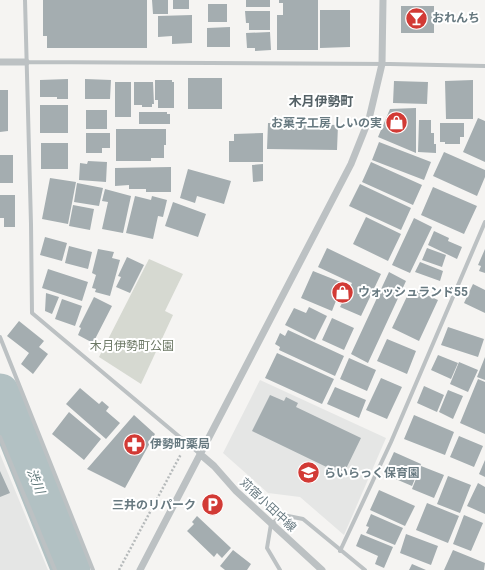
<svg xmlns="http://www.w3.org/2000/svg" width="485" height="570" font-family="Roboto,'Noto Sans JP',sans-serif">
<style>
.built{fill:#e5e6e5}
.green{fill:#d6d9d1}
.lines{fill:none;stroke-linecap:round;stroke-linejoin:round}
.river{stroke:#b2c1c3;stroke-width:39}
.building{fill:#a4adb0}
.path{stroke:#b6babb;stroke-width:2.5;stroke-dasharray:2 2;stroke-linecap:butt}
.minor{stroke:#bcc1c3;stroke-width:4}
.tertiary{stroke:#bcc1c3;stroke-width:7}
.labels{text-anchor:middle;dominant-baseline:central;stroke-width:4;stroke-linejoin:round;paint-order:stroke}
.poi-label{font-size:12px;font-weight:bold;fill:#677980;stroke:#fff;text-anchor:start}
.park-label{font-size:12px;fill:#6c7865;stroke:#fff}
.street-label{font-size:12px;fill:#677980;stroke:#fff}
.neighbourhood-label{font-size:13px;font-weight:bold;fill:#546166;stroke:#fff}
.water-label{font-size:13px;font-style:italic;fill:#637b7d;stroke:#fff}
</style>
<rect width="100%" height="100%" fill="#f5f4f2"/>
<path class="built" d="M 260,380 L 386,438 L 344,535 L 300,497 L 268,493 L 223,453 Z
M 0,454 L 48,570 L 0,570 Z"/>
<path class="green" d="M 149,259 L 183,274 L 165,311 L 173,315 L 141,384 L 99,357 Z"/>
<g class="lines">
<path class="river" d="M 0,393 L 71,570"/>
</g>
<path class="building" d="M 43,0 L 147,0 L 147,48 L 47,48 L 47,36 L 43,36 Z
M 152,0 L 168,0 L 168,14 L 153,14 Z
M 173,0 L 189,0 L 189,9 L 173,9 Z
M 246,0 L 270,0 L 270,7 L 246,7 Z
M 279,0 L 318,0 L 318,50 L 277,50 L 277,15 L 283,15 L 283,3 L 279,3 Z
M 208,4 L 227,4 L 227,22 L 208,22 Z
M 401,6 L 434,6 L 434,33 L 401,33 Z
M 320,10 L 350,10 L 350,47 L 320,48 Z
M 245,11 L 270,11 L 270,30 L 249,30 L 249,23 L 246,23 Z
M 192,15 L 192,43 L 172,44 L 172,36 L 158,37 L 158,16 Z
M 230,27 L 230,47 L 207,47 L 207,28 Z
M 270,32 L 271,50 L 255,51 L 255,48 L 247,48 L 246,33 Z
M 188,78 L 222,78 L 222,109 L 188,109 Z
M 68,79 L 68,99 L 57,99 L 57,97 L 40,97 L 40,80 Z
M 85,79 L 111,80 L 110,99 L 85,99 Z
M 155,80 L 172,80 L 172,82 L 174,82 L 174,108 L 158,108 L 158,100 L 155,100 Z
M 473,80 L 473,119 L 446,119 L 445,81 Z
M 394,81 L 428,82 L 427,104 L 393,103 Z
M 115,82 L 131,82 L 131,117 L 115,117 Z
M 134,82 L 153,82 L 154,104 L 152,104 L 152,107 L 142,107 L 142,105 L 134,105 Z
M 0,90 L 8,90 L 8,131 L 0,132 Z
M 40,105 L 68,105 L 68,133 L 40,133 Z
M 416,108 L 416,153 L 378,137 L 390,109 Z
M 86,110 L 107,110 L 107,129 L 86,129 Z
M 139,112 L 167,112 L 167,114 L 170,114 L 170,124 L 139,124 Z
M 478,118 L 485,121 L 485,162 L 463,152 Z
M 419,120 L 431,120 L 431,133 L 434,133 L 434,144 L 436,144 L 436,153 L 418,152 Z
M 268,123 L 338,125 L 337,150 L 267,149 Z
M 440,123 L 464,123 L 464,137 L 460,137 L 460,144 L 445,144 L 445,142 L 440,142 Z
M 116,129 L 166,129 L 166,145 L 164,145 L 164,158 L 151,158 L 151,161 L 116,161 Z
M 86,133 L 110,133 L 110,148 L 102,148 L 102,153 L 86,153 Z
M 263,133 L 263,162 L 229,162 L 229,141 L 234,141 L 234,134 Z
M 379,142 L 431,162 L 424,180 L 372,160 Z
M 41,143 L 68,143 L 68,169 L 41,169 Z
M 444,152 L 485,170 L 485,177 L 477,196 L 433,176 Z
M 0,155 L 13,155 L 13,183 L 0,183 Z
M 88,161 L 107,162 L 106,182 L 79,180 L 80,163 L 87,164 Z
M 371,162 L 422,185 L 413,205 L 362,182 Z
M 263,164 L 263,181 L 253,182 L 252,165 Z
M 171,167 L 171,192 L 146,192 L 146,189 L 129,189 L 129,185 L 115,186 L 115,168 Z
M 188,169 L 231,181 L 224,204 L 197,196 L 195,203 L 180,198 Z
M 50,178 L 76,182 L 68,224 L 42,219 Z
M 77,183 L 103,188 L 99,206 L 74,202 Z
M 360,184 L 411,208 L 401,230 L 349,206 Z
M 433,187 L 477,206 L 464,234 L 421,215 Z
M 105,189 L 131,196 L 123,233 L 102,229 L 108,202 L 102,201 Z
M 0,195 L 15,195 L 15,227 L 4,227 L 4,218 L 0,218 Z
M 135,196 L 151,200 L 152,196 L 167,200 L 163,217 L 158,216 L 153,239 L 126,233 Z
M 173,202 L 206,214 L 198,237 L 165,226 Z
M 73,205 L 94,209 L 90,230 L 69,226 Z
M 366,217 L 401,234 L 388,261 L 353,244 Z
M 414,218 L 432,227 L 410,273 L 392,265 Z
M 434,231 L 449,238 L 448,241 L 462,247 L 457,259 L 428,245 Z
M 45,237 L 67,243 L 62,261 L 40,255 Z
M 69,246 L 92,252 L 88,269 L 65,263 Z
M 327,248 L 381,274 L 361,316 L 340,307 L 352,283 L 318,267 Z
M 427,248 L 446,255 L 442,267 L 422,260 Z
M 98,249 L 114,252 L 112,258 L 120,260 L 110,296 L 95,292 L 96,289 L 92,288 L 96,275 L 92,273 Z
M 485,249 L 485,273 L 479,271 L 481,266 L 478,265 Z
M 127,257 L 144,265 L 130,293 L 116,287 L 121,277 L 118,276 Z
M 420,262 L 443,271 L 440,281 L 415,272 Z
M 48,269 L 88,282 L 82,301 L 42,288 Z
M 313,271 L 343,283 L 332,311 L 301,298 Z
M 389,272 L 406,281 L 368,363 L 351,354 Z
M 473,284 L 485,290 L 485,313 L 464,303 Z
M 411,288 L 438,300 L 419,341 L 392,328 Z
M 46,293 L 59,297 L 52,314 L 45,311 Z
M 94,297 L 112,306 L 93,343 L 78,335 L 81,328 L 79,327 Z
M 62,299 L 82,306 L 75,326 L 55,319 Z
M 309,307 L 327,316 L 315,340 L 285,325 L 294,308 L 306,313 Z
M 332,318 L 354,328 L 344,350 L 322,340 Z
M 19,321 L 44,341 L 39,347 L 48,354 L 33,374 L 21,364 L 29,353 L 7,336 Z
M 448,327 L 484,339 L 478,357 L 441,345 Z
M 288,330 L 344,356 L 335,376 L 279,350 L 280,347 L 275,344 L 280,333 L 285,336 Z
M 387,339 L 416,351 L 407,374 L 377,361 Z
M 277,353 L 334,379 L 322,404 L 265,378 Z
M 438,355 L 458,363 L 451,379 L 431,370 Z
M 485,357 L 485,380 L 477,377 Z
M 349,358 L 376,370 L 367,391 L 340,379 Z
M 459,362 L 478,370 L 468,392 L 450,384 Z
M 381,378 L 402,387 L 387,419 L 366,410 Z
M 478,379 L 485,382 L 485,434 L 460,423 Z
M 424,386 L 444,395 L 437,412 L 417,403 Z
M 335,387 L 366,400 L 359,418 L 327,404 Z
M 80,388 L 99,404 L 102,401 L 109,407 L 106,411 L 120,423 L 106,439 L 66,404 Z
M 448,390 L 463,396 L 453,419 L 439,412 Z
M 270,395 L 284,401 L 286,397 L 298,403 L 296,407 L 361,438 L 343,475 L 252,431 Z
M 69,412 L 101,439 L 84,460 L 52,434 Z
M 134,415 L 155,434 L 125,488 L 87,469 Z
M 414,415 L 454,432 L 445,455 L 404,439 Z
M 459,436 L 483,446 L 474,467 L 450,457 Z
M 394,452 L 421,464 L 412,486 L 384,474 Z
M 485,460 L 485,477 L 479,474 Z
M 421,466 L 444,475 L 434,498 L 412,489 Z
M 0,471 L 10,493 L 0,497 Z
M 448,476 L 471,485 L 460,513 L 437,504 Z
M 478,483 L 485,487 L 485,514 L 467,506 Z
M 379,490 L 415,506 L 405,526 L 370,510 Z
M 427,503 L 459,516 L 448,543 L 416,530 Z
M 371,514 L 403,528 L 395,545 L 366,533 L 369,527 L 366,526 Z
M 464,515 L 483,523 L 471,551 L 453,544 Z
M 197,516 L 231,548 L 222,558 L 217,553 L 214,557 L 187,531 L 194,524 L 192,522 Z
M 361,534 L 393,547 L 384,568 L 375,564 L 378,556 L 356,546 Z
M 406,534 L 438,546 L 431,565 L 400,553 Z
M 233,550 L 251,564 L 247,570 L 225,570 L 220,566 Z
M 453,550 L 485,563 L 484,570 L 444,570 Z
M 412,564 L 426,570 L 409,570 Z"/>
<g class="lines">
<path class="path" d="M 119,570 L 181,454"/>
<path class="minor" d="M 25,0 L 31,224 L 32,313 L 200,454
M 26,62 L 390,64 L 485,66
M 0,337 L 93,570
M 0,437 L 55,570
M 340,551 L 391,442 L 485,222
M 280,570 L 267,548 L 271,524 L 283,515 L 303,519 L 365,570"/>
<path class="tertiary" d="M 0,62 L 26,62
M 200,454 L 214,466 L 236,491 L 322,570
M 140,570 L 351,164 L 369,119 L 382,64 L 383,0"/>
</g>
<defs>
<symbol id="bar-disc" viewBox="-11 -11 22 22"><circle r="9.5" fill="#d23a35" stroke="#fff"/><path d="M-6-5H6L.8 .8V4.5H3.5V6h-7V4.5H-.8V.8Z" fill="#fff"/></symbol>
<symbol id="shop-disc" viewBox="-11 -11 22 22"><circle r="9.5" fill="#d23a35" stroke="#fff"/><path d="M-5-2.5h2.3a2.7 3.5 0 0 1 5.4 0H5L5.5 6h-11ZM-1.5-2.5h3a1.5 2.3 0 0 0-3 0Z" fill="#fff"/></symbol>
<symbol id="pharmacy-disc" viewBox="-11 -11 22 22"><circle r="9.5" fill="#d23a35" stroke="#fff"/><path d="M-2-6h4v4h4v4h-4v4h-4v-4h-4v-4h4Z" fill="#fff"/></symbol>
<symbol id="school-disc" viewBox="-11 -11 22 22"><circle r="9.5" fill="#d23a35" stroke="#fff"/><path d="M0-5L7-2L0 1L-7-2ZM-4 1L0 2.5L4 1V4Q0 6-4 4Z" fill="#fff"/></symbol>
<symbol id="parking-disc" viewBox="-11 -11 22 22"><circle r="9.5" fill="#d23a35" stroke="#fff"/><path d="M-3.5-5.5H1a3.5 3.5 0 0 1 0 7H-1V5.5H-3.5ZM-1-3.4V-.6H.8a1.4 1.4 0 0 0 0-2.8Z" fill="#fff"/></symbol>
</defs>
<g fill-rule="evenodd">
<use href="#bar-disc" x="404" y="6" width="25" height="25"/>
<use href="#shop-disc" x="384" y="110" width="25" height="25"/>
<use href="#shop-disc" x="330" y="280" width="25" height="25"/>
<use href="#pharmacy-disc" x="122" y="432" width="25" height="25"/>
<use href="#school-disc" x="296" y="460" width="25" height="25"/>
<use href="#parking-disc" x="200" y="492" width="25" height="25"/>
</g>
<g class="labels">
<g class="poi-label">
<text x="432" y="18">おれんち</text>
<text x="382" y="123" text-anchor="end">お菓子工房 しいの実</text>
<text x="358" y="292">ウォッシュランド55</text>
<text x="150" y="444">伊勢町薬局</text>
<text x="324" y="473">らいらっく保育園</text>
<text x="196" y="505" text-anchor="end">三井のリパーク</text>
</g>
<g class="park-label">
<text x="132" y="346">木月伊勢町公園</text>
</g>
<g class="street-label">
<text transform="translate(268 505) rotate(43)">苅宿小田中線</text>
</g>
<g class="neighbourhood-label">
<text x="321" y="101">木月伊勢町</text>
</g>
<g class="water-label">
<text transform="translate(36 481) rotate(68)">渋川</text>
</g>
</g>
</svg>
